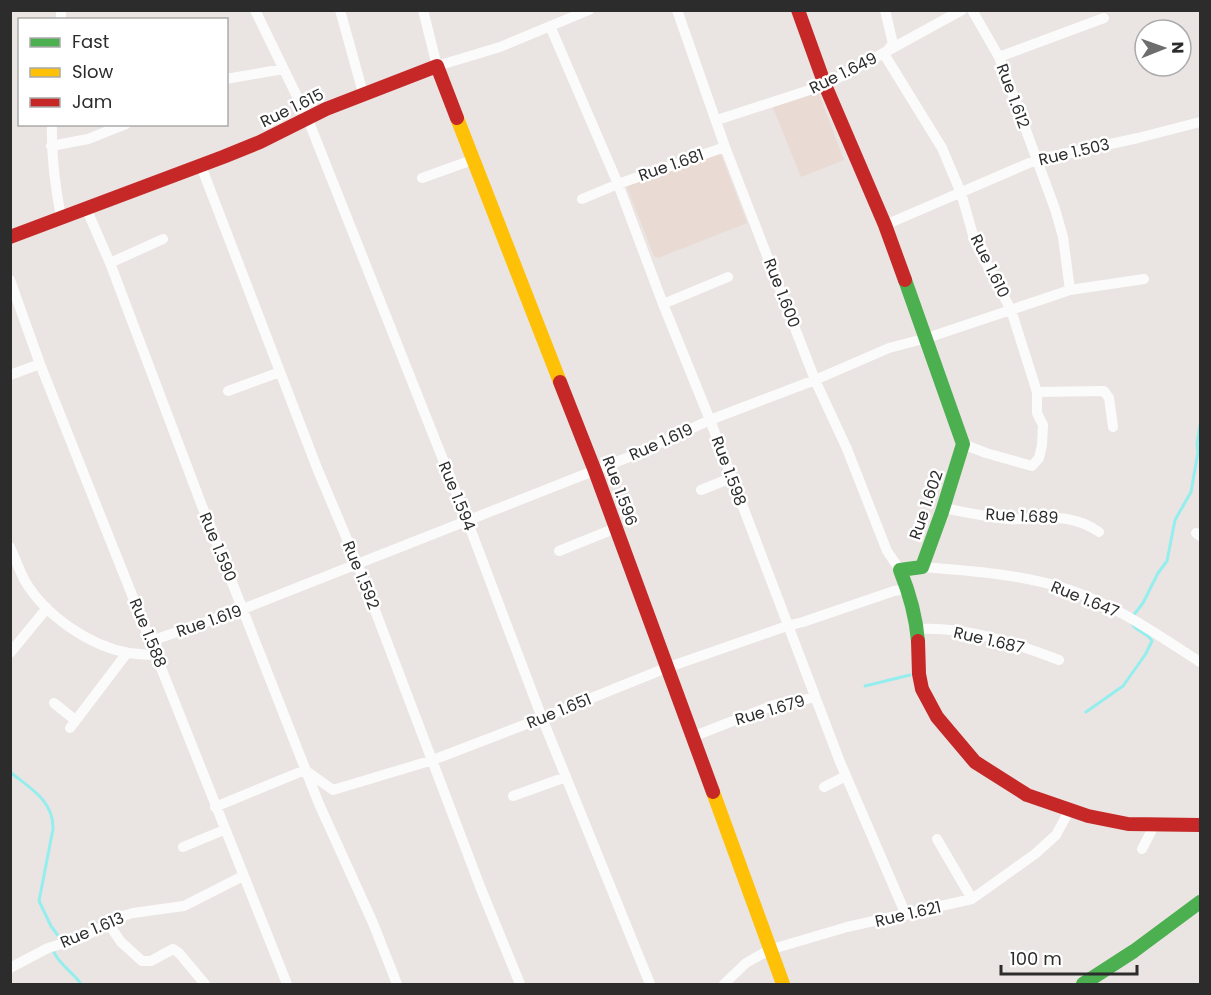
<svg xmlns="http://www.w3.org/2000/svg" width="1211" height="995" font-family="Poppins,sans-serif">
<style>
.education{fill:#e9dbd3}
.lines{fill:none;stroke-linecap:round;stroke-linejoin:round}
.stream{stroke:#94eeed;stroke-width:3}
.street{stroke:#fcfbfb;stroke-width:10}
.fast{stroke:#4caf50;stroke-width:14}
.slow{stroke:#ffc107;stroke-width:14}
.jam{stroke:#c62828;stroke-width:14}
.labels{text-anchor:middle;dominant-baseline:central;stroke-width:5;stroke-linejoin:round;paint-order:stroke}
.street-label{font-size:16px;fill:#2c2c2c;stroke:#fff}
</style>
<rect width="100%" height="100%" fill="#eae4e2"/>
<path class="education" d="M 816,86 L 844,160 L 801,177 L 771,103 Z
M 720,152 L 747,223 L 658,258 L 654,256 L 626,185 Z"/>
<g class="lines">
<path class="stream" d="M 1133,616 L 1143,603 L 1158,573 L 1167,561 L 1175,520 L 1191,492 L 1198,452 L 1197,444 L 1200,425
M 865,686 L 910,675
M 1086,712 L 1123,686 L 1145,655 L 1152,641 C 1147,632 1135,632 1131,622
M 10,772 C 30,788 54,801 53,829 L 39,901 L 51,926 L 62,941
M 53,950 C 58,964 73,972 81,984"/>
<path class="street" d="M 255,10 L 307,117 L 467,520 L 542,718 L 650,984
M 340,10 L 363,93
M 423,10 L 437,66 L 500,47 L 589,10
M 677,10 L 725,147 L 815,380 L 847,449 L 887,551 L 900,570
M 885,10 L 893,44 L 884,54 L 942,148 L 961,193 L 975,242 L 1011,310 L 1037,392 L 1037,413 L 1043,425 L 1042,445 L 1039,458 L 1032,466 L 986,453 L 963,444
M 972,10 L 999,57 L 1055,209 L 1063,237 L 1070,290
M 61,20 L 61,10
M 550,26 L 618,184 L 663,304 L 710,420 L 840,762 L 906,915
M 999,57 L 1104,18
M 226,79 L 283,69
M 717,120 L 825,85 L 962,10
M 52,124 C 51,156 55,186 61,217
M 51,146 L 88,139 L 126,124
M 201,166 L 317,468 L 357,563 L 481,889 L 520,984
M 422,178 L 475,159
M 582,199 L 618,184 L 725,147
M 86,208 L 110,263 L 202,506 L 319,804 L 373,923 L 397,984
M 885,225 L 1036,160 L 1138,138 L 1200,122
M 110,263 L 163,239
M 10,280 L 40,364 L 287,984
M 663,304 L 728,277
M 10,375 L 40,364
M 228,391 L 280,372
M 1037,392 L 1104,391 L 1109,398 L 1113,427
M 701,490 L 731,478
M 943,508 C 965,512 987,517 1008,519 C 1043,521 1067,510 1099,532
M 1196,533 L 1200,536
M 10,547 C 15,558 19,570 25,581 C 45,615 89,646 129,653 C 138,654 147,655 156,655
M 559,551 L 616,528
M 922,567 C 970,571 1021,574 1067,589 C 1116,605 1158,635 1200,662
M 917,629 C 965,626 1015,643 1059,660
M 151,641 L 243,609 L 634,455 L 710,420 L 815,380 L 889,348 L 927,338 L 1070,290 L 1144,279
M 10,653 L 47,608
M 54,703 L 75,720
M 70,728 L 127,653
M 692,737 L 761,710 L 777,704 L 786,705 L 814,697
M 824,787 L 846,776
M 513,796 L 566,777
M 215,807 L 305,770 L 333,790 L 433,760 L 542,718 L 666,668 L 787,626 L 803,622 L 894,591 L 908,589
M 937,839 L 972,899
M 183,847 L 224,830
M 1142,849 L 1155,824
M 108,923 L 121,942 L 142,961 L 151,961 L 173,949 L 179,953 L 205,984
M 10,968 L 48,948 L 84,937 L 119,917 L 133,913 L 184,906 L 243,876
M 724,984 L 746,963 L 769,950 L 847,927 L 972,899 L 1035,854 L 1056,835 L 1070,809"/>
<path class="fast" d="M 905,280 L 963,444 L 942,512 L 922,567 L 900,570 C 909,592 916,617 918,641
M 1083,984 L 1134,951 L 1200,902"/>
<path class="slow" d="M 457,118 L 560,382
M 713,792 L 783,984"/>
<path class="jam" d="M 798,10 L 825,85 L 885,225 L 905,280
M 10,237 L 223,157 L 260,142 L 326,109 L 437,66 L 457,118
M 560,382 L 595,471 L 713,792
M 918,641 L 919,674 L 922,689 L 937,717 L 975,762 L 1027,795 L 1088,816 L 1128,824 L 1200,825"/>
</g>
<g class="labels">
<g class="street-label">
<text transform="translate(843 73) rotate(-26)">Rue 1.649</text>
<text transform="translate(1013 96) rotate(70)">Rue 1.612</text>
<text transform="translate(292 108) rotate(-26)">Rue 1.615</text>
<text transform="translate(1074 152) rotate(-13)">Rue 1.503</text>
<text transform="translate(671 165) rotate(-19)">Rue 1.681</text>
<text transform="translate(990 266) rotate(64)">Rue 1.610</text>
<text transform="translate(782 293) rotate(69)">Rue 1.600</text>
<text transform="translate(661 442) rotate(-24)">Rue 1.619</text>
<text transform="translate(729 471) rotate(70)">Rue 1.598</text>
<text transform="translate(620 491) rotate(70)">Rue 1.596</text>
<text transform="translate(457 496) rotate(68)">Rue 1.594</text>
<text transform="translate(926 505) rotate(-71)">Rue 1.602</text>
<text transform="translate(1022 516) rotate(3)">Rue 1.689</text>
<text transform="translate(218 547) rotate(68)">Rue 1.590</text>
<text transform="translate(361 575) rotate(68)">Rue 1.592</text>
<text transform="translate(1085 599) rotate(22)">Rue 1.647</text>
<text transform="translate(209 621) rotate(-19)">Rue 1.619</text>
<text transform="translate(148 633) rotate(68)">Rue 1.588</text>
<text transform="translate(989 640) rotate(13)">Rue 1.687</text>
<text transform="translate(770 710) rotate(-16)">Rue 1.679</text>
<text transform="translate(559 711) rotate(-22)">Rue 1.651</text>
<text transform="translate(908 914) rotate(-13)">Rue 1.621</text>
<text transform="translate(92 930) rotate(-23)">Rue 1.613</text>
</g>
</g>
<rect width="1211" height="995" fill="none" stroke="#2c2c2c" stroke-width="24"/>
<rect x="18" y="18" width="210" height="108" fill="#ffffff" stroke="#ababab" stroke-width="1.5"/>
<rect x="30" y="38" width="30" height="9" fill="#4caf50" stroke="#ababab" stroke-width="1.5"/>
<text x="72" y="48" font-size="18" fill="#2c2c2c">Fast</text>
<rect x="30" y="68" width="30" height="9" fill="#ffc107" stroke="#ababab" stroke-width="1.5"/>
<text x="72" y="78" font-size="18" fill="#2c2c2c">Slow</text>
<rect x="30" y="98" width="30" height="9" fill="#c62828" stroke="#ababab" stroke-width="1.5"/>
<text x="72" y="108" font-size="18" fill="#2c2c2c">Jam</text>
<g transform="translate(1163 48) rotate(89)"><circle r="28" fill="#ffffff" stroke="#ababab" stroke-width="1.5"/>
<path d="M0-4.5L10 22L0 15L-10 22Z" fill="#6e6c6c"/>
<text y="-9" font-size="16" font-weight="bold" text-anchor="middle" fill="#2c2c2c">N</text>
</g>
<path d="M1001 965v9h136v-9" fill="none" stroke="#2c2c2c" stroke-width="3"/>
<text x="1010" y="965" font-size="18" fill="#2c2c2c" stroke="#ffffff" stroke-width="4.5" paint-order="stroke">100 m</text>
</svg>
